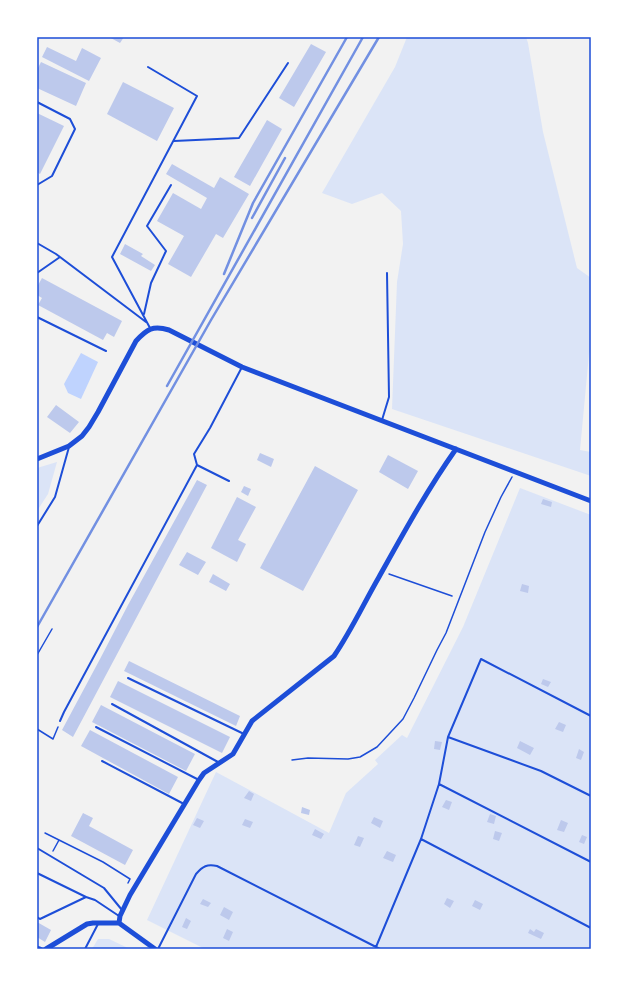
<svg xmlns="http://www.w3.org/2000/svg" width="628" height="986" font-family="Mulish,sans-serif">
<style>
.green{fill:#dbe4f7}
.water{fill:#bfd3fe}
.building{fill:#bdc9ec}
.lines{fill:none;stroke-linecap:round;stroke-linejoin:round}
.path{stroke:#1d4ed8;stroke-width:1.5}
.service{stroke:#1d4ed8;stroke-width:2}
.tertiary{stroke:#1d4ed8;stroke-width:5}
.rail{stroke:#7290e2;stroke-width:2.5}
.neatline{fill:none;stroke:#1d4ed8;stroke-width:1.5}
</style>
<rect width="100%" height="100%" fill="#f2f2f2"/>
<path class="green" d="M 407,37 L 526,37 L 528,43 L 543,132 L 577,268 L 591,278 L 591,349 L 589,354 L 580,450 L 591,452 L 591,476 L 392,409 L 397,282 L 403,244 L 401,211 L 382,193 L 352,204 L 322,193 L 395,67 Z
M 57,462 L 48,494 L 37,511 L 37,468 Z
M 520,488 L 591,515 L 591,949 L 205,949 L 147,920 L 216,772 L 329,833 L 346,793 L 378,764 L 375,760 L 402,735 L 407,738 L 463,627 Z
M 98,939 L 109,939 L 130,949 L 92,949 Z"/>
<path class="water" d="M 81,353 L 98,362 L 81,399 L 68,393 L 64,384 Z"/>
<path class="building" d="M 109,37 L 124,37 L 120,43 Z
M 311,44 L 326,52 L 294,107 L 279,98 Z
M 47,47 L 76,61 L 82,48 L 101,58 L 89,81 L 42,57 Z
M 41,62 L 86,83 L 76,106 L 37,88 L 37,70 Z
M 123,82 L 174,108 L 157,141 L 107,114 Z
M 37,113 L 64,126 L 40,174 L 37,172 Z
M 267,120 L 282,129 L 250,186 L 234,177 Z
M 172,164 L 214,188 L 220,177 L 249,194 L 223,238 L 216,234 L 191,277 L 168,264 L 184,236 L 157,221 L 173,193 L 201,209 L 207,198 L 166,174 Z
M 125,244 L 143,254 L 141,256 L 155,265 L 151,271 L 120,254 Z
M 42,278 L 122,321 L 114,337 L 107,333 L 103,340 L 38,305 L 42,298 L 37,295 L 37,287 Z
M 56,405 L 79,422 L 70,433 L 47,417 Z
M 260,453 L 274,459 L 271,467 L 257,460 Z
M 388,455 L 418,471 L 408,489 L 379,472 Z
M 315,466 L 358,490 L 303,591 L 260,568 Z
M 197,480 L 207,485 L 73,737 L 62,730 L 100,659 L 128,605 Z
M 244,486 L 251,489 L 248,496 L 241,492 Z
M 237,497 L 256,507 L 238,540 L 246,544 L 237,562 L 211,548 Z
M 543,499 L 552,502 L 551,507 L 541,504 Z
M 187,552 L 206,562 L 198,575 L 179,565 Z
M 213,574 L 230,584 L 226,591 L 209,582 Z
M 522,584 L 529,586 L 528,593 L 520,591 Z
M 129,661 L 240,716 L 236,726 L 124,671 Z
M 543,679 L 551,682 L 548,687 L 541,684 Z
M 118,681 L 230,737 L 222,753 L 110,697 Z
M 101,705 L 195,754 L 186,771 L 92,722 Z
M 559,722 L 566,725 L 563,732 L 555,729 Z
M 90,730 L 178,777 L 169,794 L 81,746 Z
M 435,741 L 442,742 L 440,750 L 434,749 Z
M 520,741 L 534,748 L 530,755 L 517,748 Z
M 579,749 L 584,752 L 581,760 L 576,758 Z
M 249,791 L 254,794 L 251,801 L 244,798 Z
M 446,800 L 452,802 L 449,810 L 442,807 Z
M 302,807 L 310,810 L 309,815 L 301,813 Z
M 83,813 L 93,818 L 89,826 L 133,850 L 125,865 L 71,836 Z
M 490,814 L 496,816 L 494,824 L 487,822 Z
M 374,817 L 383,821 L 380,828 L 371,823 Z
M 197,818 L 204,821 L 200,828 L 193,825 Z
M 245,819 L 253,822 L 250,828 L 242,825 Z
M 561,820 L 568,823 L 564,832 L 557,830 Z
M 315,829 L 324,834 L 321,839 L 312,835 Z
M 495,831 L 502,833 L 499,841 L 493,839 Z
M 582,835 L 587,837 L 584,844 L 579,842 Z
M 358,836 L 364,838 L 360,847 L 354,845 Z
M 387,851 L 396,855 L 393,862 L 383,858 Z
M 447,898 L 454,901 L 450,908 L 444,904 Z
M 203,899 L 211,903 L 208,907 L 200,904 Z
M 475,900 L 483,904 L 480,910 L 472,906 Z
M 224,907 L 233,912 L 229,920 L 220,915 Z
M 186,918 L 191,921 L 187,929 L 182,927 Z
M 37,922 L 51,930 L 45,942 L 37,937 Z
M 227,929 L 233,932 L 229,941 L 223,938 Z
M 530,929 L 534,932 L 536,929 L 544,933 L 541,939 L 528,933 Z"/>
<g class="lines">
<path class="path" d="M 389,574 L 452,596
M 37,655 L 52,629
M 37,729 L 53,739 L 58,727
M 292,760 L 308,758 L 348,759 L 360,757 L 377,747 L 403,719 L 414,698 L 437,650 L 446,633 L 485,532 L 501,497 L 512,477
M 45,833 L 59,840
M 53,851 L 59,840 L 103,862 L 130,879 L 128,883"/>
<path class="service" d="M 148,67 L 197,96 L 112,257 L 150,328
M 37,102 L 70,119 L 75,129 L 52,176 L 37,185
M 174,141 L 239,138 L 288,63
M 37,243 L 56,254 L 146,322
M 37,273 L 60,257
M 144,314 L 151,283 L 166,251 L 147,226 L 171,185
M 37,317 L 106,351
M 382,420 L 389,397 L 387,273
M 197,465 L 229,481
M 37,526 L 55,497 L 69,447
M 128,678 L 244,734
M 112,704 L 218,762
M 60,721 L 64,712 L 197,465 L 194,454 L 210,428 L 242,367
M 96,727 L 199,780
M 448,737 L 541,771 L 591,796
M 102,761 L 184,804
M 439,784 L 591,862
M 421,839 L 591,928
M 37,848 L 104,888 L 122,910
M 37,873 L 86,897
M 37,917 L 40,919 L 86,897 L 95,900 L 119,916
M 376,947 L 421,839 L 439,784 L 448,737 L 481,659 L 591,716
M 85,949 L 98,924
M 158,949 L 196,874 C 203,866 207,864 217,866 L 380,949"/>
<path class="tertiary" d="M 37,459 L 69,446 L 82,436 L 89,427 L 98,412 L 136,341 C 147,329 153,325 169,330 L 242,367 L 591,501
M 119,923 L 120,916 L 130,895 L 199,780 L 204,773 L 233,754 L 252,721 L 334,656 C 351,631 364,603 379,577 C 403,534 427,490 456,449
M 119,923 L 155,949
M 37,948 L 40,949
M 46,949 L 87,924 L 93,923 L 119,923"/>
<path class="rail" d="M 252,218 L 285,158
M 224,274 L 253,203 L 347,37
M 167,386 L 363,37
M 37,627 L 211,320 L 379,37"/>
</g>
<rect width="628" height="986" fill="none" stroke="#ffffff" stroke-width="76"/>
<rect x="38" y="38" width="552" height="910" class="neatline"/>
</svg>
